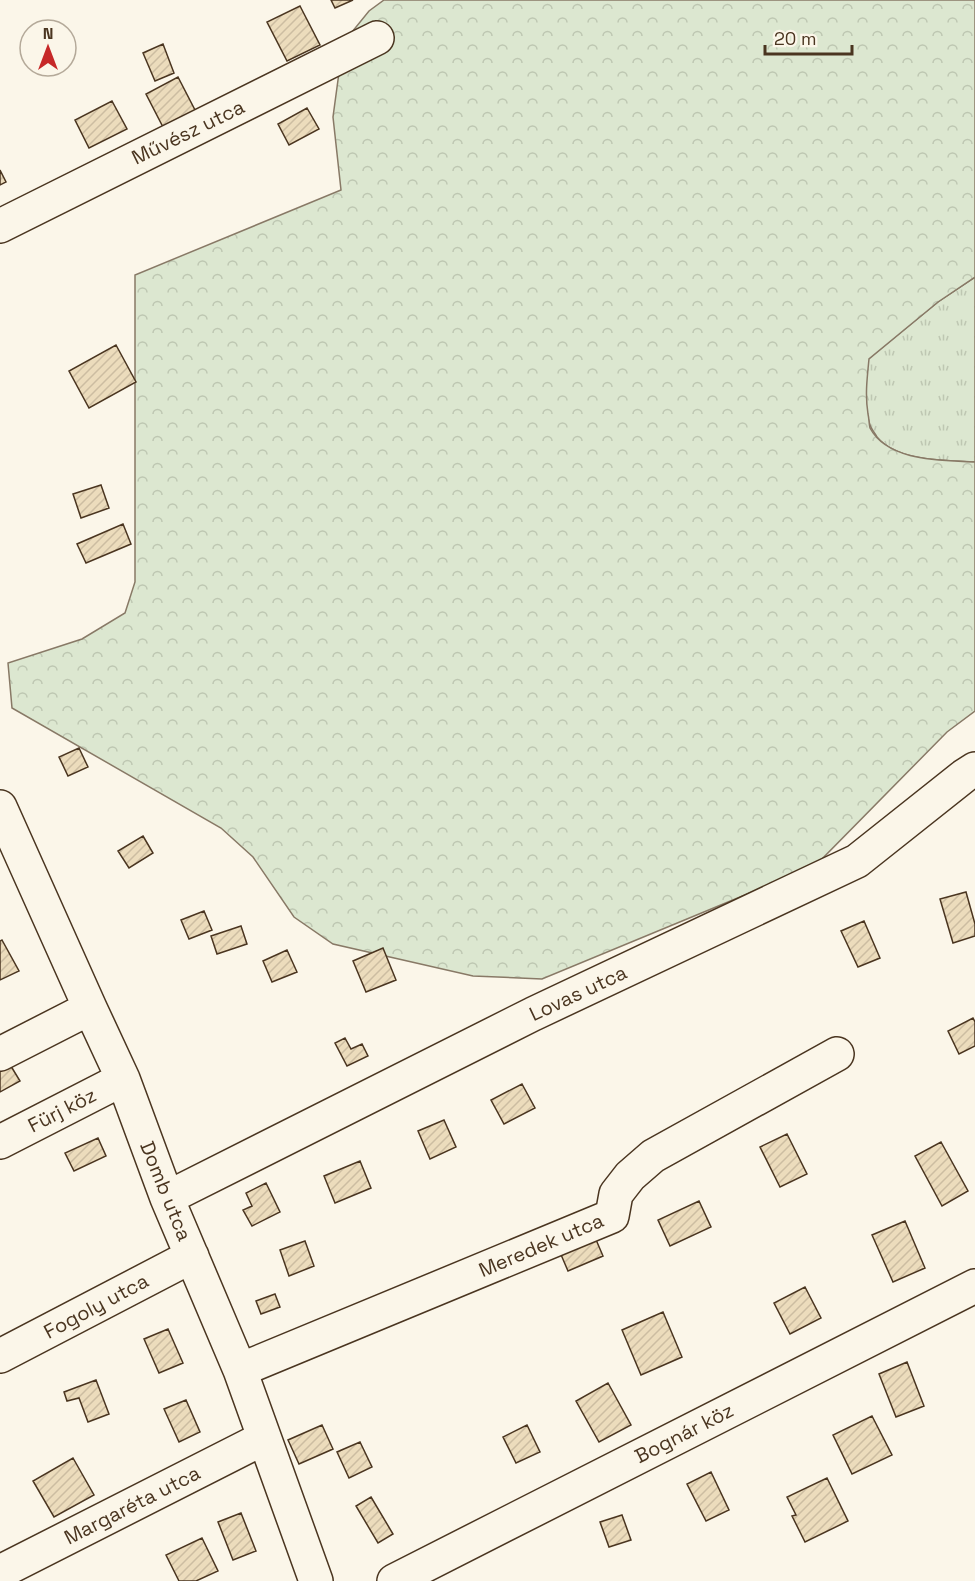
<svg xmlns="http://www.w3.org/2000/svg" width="975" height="1581" font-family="'Space Grotesk',sans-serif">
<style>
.grass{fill:url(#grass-tufts);stroke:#887966;stroke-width:1.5}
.forest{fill:url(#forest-crowns);stroke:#887966;stroke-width:1.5}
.building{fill:url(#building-hatch);stroke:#4a3520;stroke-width:1.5}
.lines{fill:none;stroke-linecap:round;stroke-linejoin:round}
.minor-casing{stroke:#4a3520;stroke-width:36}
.minor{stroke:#fbf6e9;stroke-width:33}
.labels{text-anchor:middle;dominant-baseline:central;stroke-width:4.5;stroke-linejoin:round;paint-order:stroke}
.street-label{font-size:20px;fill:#4a3520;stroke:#fbf6e9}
</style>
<defs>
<pattern id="grass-tufts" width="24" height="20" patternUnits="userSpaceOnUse" patternTransform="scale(1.5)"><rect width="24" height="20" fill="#dce7d0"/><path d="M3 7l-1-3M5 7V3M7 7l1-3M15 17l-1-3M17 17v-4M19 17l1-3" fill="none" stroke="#bec7b2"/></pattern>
<pattern id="forest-crowns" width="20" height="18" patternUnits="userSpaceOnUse" patternTransform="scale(1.5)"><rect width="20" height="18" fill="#dce7d0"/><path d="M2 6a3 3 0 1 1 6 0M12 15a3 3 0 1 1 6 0" fill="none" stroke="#bec7b2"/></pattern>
<pattern id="building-hatch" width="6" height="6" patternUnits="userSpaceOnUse" patternTransform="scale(1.5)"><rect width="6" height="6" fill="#ecdcbc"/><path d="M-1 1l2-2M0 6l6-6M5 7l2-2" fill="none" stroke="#ccbda1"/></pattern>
</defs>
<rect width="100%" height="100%" fill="#fbf6e9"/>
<path class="grass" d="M 975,277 L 975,462 C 945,460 898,462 877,437 C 875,433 871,429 870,425 C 863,404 866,381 868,359 L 938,302 Z"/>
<path class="forest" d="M 384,0 L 975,0 L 975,277 L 938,302 L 869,359 C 867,379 865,395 868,414 C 869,418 869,424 870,428 C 888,462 942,460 975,462 L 975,711 L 947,732 L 815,866 L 542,979 L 473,976 L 333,944 L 294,917 L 253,857 L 221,828 L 12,708 L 8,663 L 82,639 L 125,613 L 135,582 L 135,275 L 341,190 L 333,117 L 343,43 L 369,11 Z"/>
<path class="building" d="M 331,0 L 353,0 L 335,8 Z
M 300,6 L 320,45 L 287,61 L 267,22 Z
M 163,44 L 174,73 L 155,81 L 143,53 Z
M 178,77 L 196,112 L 164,129 L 146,94 Z
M 112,101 L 127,129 L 89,148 L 75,120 Z
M 307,108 L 319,129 L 289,145 L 278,124 Z
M 0,170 L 6,182 L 0,185 Z
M 116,345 L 136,382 L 89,408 L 69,371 Z
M 101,485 L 109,508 L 81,518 L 73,494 Z
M 123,524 L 131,544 L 86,563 L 77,544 Z
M 79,748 L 88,767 L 68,776 L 59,757 Z
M 143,836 L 153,853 L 129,868 L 118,851 Z
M 966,892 L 975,924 L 975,936 L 953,943 L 940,899 Z
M 204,911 L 212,930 L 189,939 L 181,920 Z
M 864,921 L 880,958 L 858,967 L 841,931 Z
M 241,926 L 247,944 L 217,954 L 211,936 Z
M 2,940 L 19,971 L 0,980 L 0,941 Z
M 383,948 L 396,980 L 366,992 L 353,961 Z
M 287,950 L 297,972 L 272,982 L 263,961 Z
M 973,1018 L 975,1022 L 975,1046 L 959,1054 L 948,1031 Z
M 345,1038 L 351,1049 L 362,1044 L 368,1056 L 347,1066 L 335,1043 Z
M 6,1058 L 20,1081 L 0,1092 L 0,1061 Z
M 522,1084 L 535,1108 L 504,1124 L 491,1100 Z
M 444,1120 L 456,1147 L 430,1159 L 418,1131 Z
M 787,1134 L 807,1174 L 780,1187 L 760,1147 Z
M 98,1138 L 106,1156 L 74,1171 L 65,1153 Z
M 941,1142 L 968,1191 L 942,1206 L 915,1156 Z
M 360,1161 L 371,1188 L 335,1203 L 324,1176 Z
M 266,1183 L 280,1212 L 252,1226 L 243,1210 L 252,1206 L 246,1193 Z
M 699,1201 L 711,1227 L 670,1246 L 658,1220 Z
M 905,1221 L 925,1268 L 893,1282 L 872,1235 Z
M 594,1235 L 603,1256 L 568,1271 L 559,1250 Z
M 305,1241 L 314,1266 L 289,1276 L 280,1250 Z
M 805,1287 L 821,1318 L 790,1334 L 774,1303 Z
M 275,1294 L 280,1307 L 261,1314 L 256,1301 Z
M 663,1312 L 682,1357 L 641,1375 L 622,1330 Z
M 168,1329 L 183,1363 L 159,1373 L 144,1339 Z
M 907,1362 L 924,1406 L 896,1417 L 879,1374 Z
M 96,1380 L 109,1414 L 88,1422 L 79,1398 L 67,1401 L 64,1392 Z
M 608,1383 L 631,1425 L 599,1442 L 576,1401 Z
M 186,1400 L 200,1432 L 179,1442 L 164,1409 Z
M 872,1416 L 892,1455 L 852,1474 L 833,1435 Z
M 322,1425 L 333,1449 L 299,1464 L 288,1440 Z
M 527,1425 L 540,1452 L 516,1463 L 503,1437 Z
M 360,1442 L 372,1467 L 349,1478 L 337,1452 Z
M 73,1458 L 94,1495 L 54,1517 L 33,1481 Z
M 711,1472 L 729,1510 L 706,1521 L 687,1484 Z
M 827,1478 L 848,1521 L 805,1542 L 792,1516 L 796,1515 L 787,1497 Z
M 371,1497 L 393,1534 L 378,1543 L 356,1506 Z
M 241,1513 L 256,1551 L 233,1560 L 218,1522 Z
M 622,1515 L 631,1540 L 609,1547 L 600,1522 Z
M 202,1538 L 218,1571 L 196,1581 L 179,1581 L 166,1555 Z"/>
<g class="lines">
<defs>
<path id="minor" d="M 0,226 L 377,38
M 0,807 L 90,1008 L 123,1079 L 167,1198 L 240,1370 L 316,1581
M 0,1054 L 90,1008
M 0,1142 L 123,1079
M 167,1198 L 533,1014 L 857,861 L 964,776 L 975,769
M 0,1356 L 192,1256
M 240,1370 L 612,1216 L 616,1194 L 630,1176 L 653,1156 L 837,1054
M 0,1572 L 264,1438
M 394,1581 L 975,1286"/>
</defs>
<use href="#minor" class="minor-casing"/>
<use href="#minor" class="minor"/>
</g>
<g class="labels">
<g class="street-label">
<text transform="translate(188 132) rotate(-26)">Művész utca</text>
<text transform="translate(578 993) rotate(-25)">Lovas utca</text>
<text transform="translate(62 1110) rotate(-27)">Fürj köz</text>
<text transform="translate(166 1191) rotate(68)">Domb utca</text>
<text transform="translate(541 1245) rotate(-23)">Meredek utca</text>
<text transform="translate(96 1306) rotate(-28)">Fogoly utca</text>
<text transform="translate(684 1433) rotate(-27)">Bognár köz</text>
<text transform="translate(132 1505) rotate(-27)">Margaréta utca</text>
</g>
</g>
<g transform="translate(48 48)"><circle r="28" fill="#fbf6e9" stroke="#b4a999" stroke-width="1.5"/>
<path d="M0-4.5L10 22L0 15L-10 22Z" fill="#c62828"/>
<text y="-9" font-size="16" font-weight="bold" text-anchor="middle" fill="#4a3520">N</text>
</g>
<path d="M765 45v9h87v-9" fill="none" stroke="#4a3520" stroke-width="3"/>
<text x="774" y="45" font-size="18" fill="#4a3520" stroke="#fbf6e9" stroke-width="4.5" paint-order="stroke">20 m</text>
</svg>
